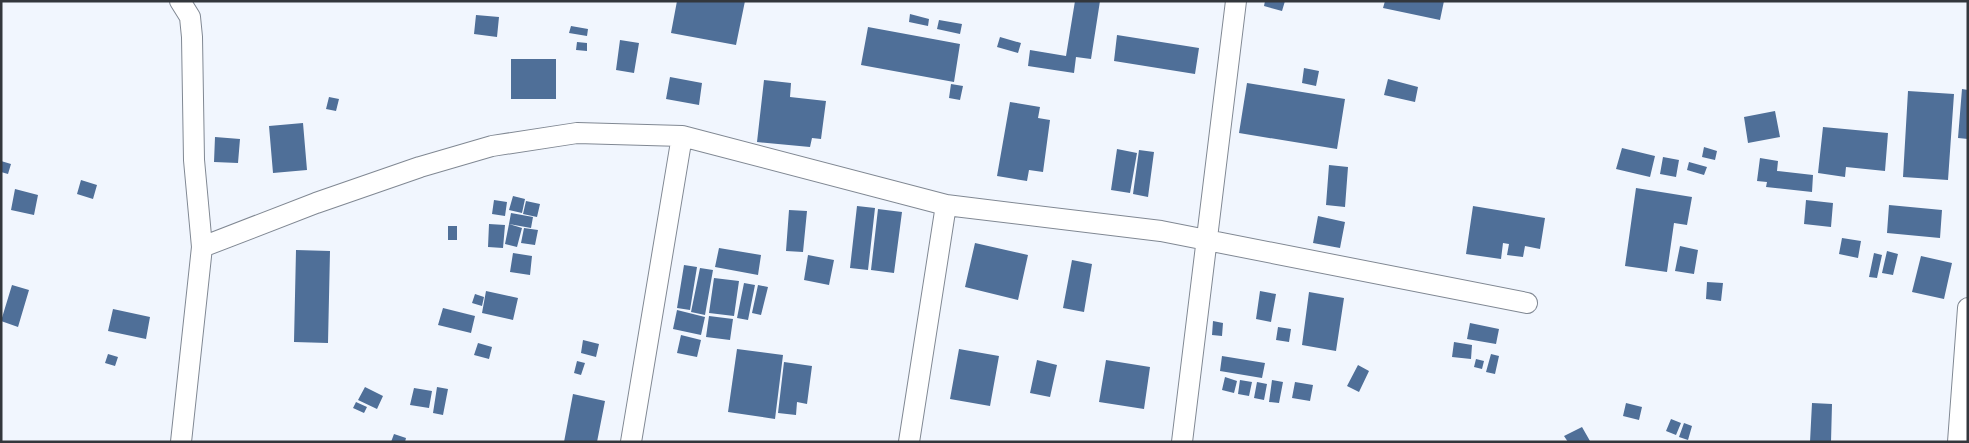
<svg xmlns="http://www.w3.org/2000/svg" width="1969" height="443" font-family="'Archivo Narrow',sans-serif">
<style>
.building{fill:#4f6f98}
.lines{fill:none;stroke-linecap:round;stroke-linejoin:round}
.minor-casing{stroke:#808893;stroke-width:22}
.minor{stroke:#fff;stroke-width:20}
</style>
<rect width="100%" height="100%" fill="#f1f6fe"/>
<path class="building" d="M 677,1 L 745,1 L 736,45 L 671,33 Z
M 1075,1 L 1100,1 L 1091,59 L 1076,57 L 1074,73 L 1028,66 L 1030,50 L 1066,56 Z
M 1265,1 L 1285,1 L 1282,11 L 1264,6 Z
M 1385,1 L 1444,1 L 1440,20 L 1383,8 Z
M 910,14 L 929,19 L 928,26 L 909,22 Z
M 476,15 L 499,17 L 497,37 L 474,34 Z
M 939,20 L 962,24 L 960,34 L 937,29 Z
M 571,26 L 588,29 L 587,36 L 569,33 Z
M 868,27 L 960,44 L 954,82 L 861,65 Z
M 1117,35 L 1199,48 L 1195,74 L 1114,61 Z
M 1000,37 L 1021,43 L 1018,53 L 997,47 Z
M 620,40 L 639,43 L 634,73 L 616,70 Z
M 577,42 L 587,43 L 587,51 L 576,50 Z
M 511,59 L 556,59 L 556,99 L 511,99 Z
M 1304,68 L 1319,71 L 1316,86 L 1302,83 Z
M 670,77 L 702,83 L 699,105 L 666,99 Z
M 1388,79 L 1418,87 L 1415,102 L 1384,95 Z
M 764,80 L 791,83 L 790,97 L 826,101 L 821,139 L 812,138 L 810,147 L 757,142 Z
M 1247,83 L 1345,99 L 1337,149 L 1239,133 Z
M 951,84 L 963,86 L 960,100 L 949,98 Z
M 1962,89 L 1968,90 L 1968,139 L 1958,138 Z
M 1908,91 L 1954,94 L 1948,180 L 1903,177 Z
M 329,97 L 339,99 L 336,111 L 326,109 Z
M 1010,102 L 1040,107 L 1038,118 L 1050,120 L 1043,172 L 1029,170 L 1027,181 L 997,176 Z
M 1775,111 L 1780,137 L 1748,143 L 1744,117 Z
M 303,123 L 307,170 L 273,173 L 269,126 Z
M 1823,127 L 1888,133 L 1885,171 L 1846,167 L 1845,177 L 1818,173 Z
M 215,137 L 240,139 L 238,163 L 214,162 Z
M 1704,147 L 1717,151 L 1715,160 L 1702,157 Z
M 1622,148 L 1655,156 L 1650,177 L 1616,169 Z
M 1117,149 L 1137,153 L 1130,193 L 1111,190 Z
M 1139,150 L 1154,152 L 1148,197 L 1133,194 Z
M 1663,157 L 1679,160 L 1676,177 L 1660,174 Z
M 1760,158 L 1778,161 L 1777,171 L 1813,175 L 1812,192 L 1766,187 L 1767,182 L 1757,181 Z
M 1,161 L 11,164 L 8,174 L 1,172 Z
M 1689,162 L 1707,167 L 1704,175 L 1687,170 Z
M 1329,165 L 1348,167 L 1345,207 L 1326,205 Z
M 81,180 L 97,185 L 93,199 L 77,194 Z
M 1636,188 L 1692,197 L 1687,225 L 1674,223 L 1667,272 L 1625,266 Z
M 15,189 L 38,195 L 34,215 L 11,210 Z
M 513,196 L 525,199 L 522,213 L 509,210 Z
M 494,200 L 507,202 L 505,216 L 492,214 Z
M 1806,200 L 1833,203 L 1831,227 L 1804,224 Z
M 526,201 L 540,204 L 537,217 L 523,214 Z
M 1889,205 L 1942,210 L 1940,238 L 1887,233 Z
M 857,206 L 875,208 L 868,270 L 850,268 Z
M 1473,206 L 1545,218 L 1540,249 L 1525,246 L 1523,257 L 1507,255 L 1509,244 L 1503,243 L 1501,259 L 1466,254 Z
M 878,209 L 902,212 L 894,273 L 871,270 Z
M 789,210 L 807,211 L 803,252 L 786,251 Z
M 511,213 L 533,217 L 531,228 L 509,224 Z
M 1318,216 L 1345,222 L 1340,248 L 1313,243 Z
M 489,224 L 505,225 L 503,248 L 488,247 Z
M 509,224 L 522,228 L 517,247 L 505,244 Z
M 448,226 L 457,226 L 457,240 L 448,240 Z
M 524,228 L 538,230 L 535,245 L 521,243 Z
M 1842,238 L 1861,241 L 1858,258 L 1839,254 Z
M 975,243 L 1028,255 L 1018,300 L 965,287 Z
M 1680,246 L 1698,250 L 1694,274 L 1675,271 Z
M 719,248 L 761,255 L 758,275 L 715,267 Z
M 296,250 L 330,251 L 328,343 L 294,342 Z
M 1887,251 L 1898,254 L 1893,275 L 1882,273 Z
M 513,253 L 532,256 L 530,275 L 510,272 Z
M 1874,253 L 1882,255 L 1877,278 L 1869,277 Z
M 808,255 L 834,260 L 829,285 L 804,280 Z
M 1921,256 L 1952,263 L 1944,299 L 1912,292 Z
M 1072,260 L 1092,264 L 1084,312 L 1063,308 Z
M 684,265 L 697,267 L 690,310 L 677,308 Z
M 700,268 L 713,270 L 705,315 L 691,312 Z
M 714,278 L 739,281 L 734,316 L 709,313 Z
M 1707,282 L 1723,283 L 1721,301 L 1706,299 Z
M 744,283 L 755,285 L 748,320 L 737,318 Z
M 12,285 L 29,290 L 18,327 L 1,321 Z
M 758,285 L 768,287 L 761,315 L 752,313 Z
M 486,291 L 518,298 L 513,320 L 482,313 Z
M 1260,291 L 1276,294 L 1271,322 L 1256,319 Z
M 1309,292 L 1344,298 L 1336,351 L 1302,345 Z
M 475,294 L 484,297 L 482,306 L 472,303 Z
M 443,308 L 475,316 L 471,333 L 438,325 Z
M 113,309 L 150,317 L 146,339 L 108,331 Z
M 677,310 L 705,317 L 701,335 L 673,329 Z
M 709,316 L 733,319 L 730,340 L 706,337 Z
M 1213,321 L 1223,323 L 1222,336 L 1212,335 Z
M 1470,323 L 1499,329 L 1496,344 L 1467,339 Z
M 1278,327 L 1291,329 L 1289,342 L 1276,340 Z
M 681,335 L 701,340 L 697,357 L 677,353 Z
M 583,340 L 599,344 L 596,357 L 581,353 Z
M 1454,342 L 1472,345 L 1471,359 L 1452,357 Z
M 478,343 L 492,347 L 489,359 L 474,355 Z
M 737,349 L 783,355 L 775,419 L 728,412 Z
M 959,349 L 999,356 L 990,406 L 950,399 Z
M 108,354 L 118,357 L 115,366 L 105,363 Z
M 1491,354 L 1499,356 L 1495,374 L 1486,372 Z
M 1222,356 L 1265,363 L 1262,378 L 1220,371 Z
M 1476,359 L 1484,361 L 1482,369 L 1474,367 Z
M 1037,360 L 1057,365 L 1050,397 L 1030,393 Z
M 1106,360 L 1150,367 L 1144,409 L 1099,402 Z
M 577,361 L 585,363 L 581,375 L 574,373 Z
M 784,362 L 812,366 L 807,404 L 797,402 L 796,415 L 778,413 Z
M 1358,365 L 1369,371 L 1359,392 L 1347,386 Z
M 1225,377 L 1237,381 L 1234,393 L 1222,390 Z
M 1240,380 L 1252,382 L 1249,396 L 1238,394 Z
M 1272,380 L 1283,382 L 1279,403 L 1269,402 Z
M 1257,382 L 1267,384 L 1264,400 L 1254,398 Z
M 1295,382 L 1313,385 L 1310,401 L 1292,398 Z
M 365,387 L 383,396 L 377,409 L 358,400 Z
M 437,387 L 448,389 L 443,415 L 433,413 Z
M 414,388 L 432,391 L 429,408 L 410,405 Z
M 573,394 L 605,401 L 597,442 L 564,442 Z
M 356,402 L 367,407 L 364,413 L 353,408 Z
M 1626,403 L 1642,407 L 1639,420 L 1623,416 Z
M 1812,403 L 1832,404 L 1831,442 L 1810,442 Z
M 1671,419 L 1681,423 L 1676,435 L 1666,431 Z
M 1684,423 L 1692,426 L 1688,440 L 1679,437 Z
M 1582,427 L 1590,441 L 1568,442 L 1564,436 Z
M 394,434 L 406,438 L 405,442 L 391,442 Z"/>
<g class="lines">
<defs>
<path id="minor" d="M 180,1 L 190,17 L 192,37 L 194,160 L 202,247 L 181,442
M 202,247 L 316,203 L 420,167 L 492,146 L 577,133 L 682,136 L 946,205 L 1161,231 L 1527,303
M 631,442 L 682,136
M 909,442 L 946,205
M 1182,442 L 1236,1
M 1958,442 L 1968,308"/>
</defs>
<use href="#minor" class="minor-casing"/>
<use href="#minor" class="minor"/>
</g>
<rect width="1969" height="443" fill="none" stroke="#33373c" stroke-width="5"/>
</svg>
